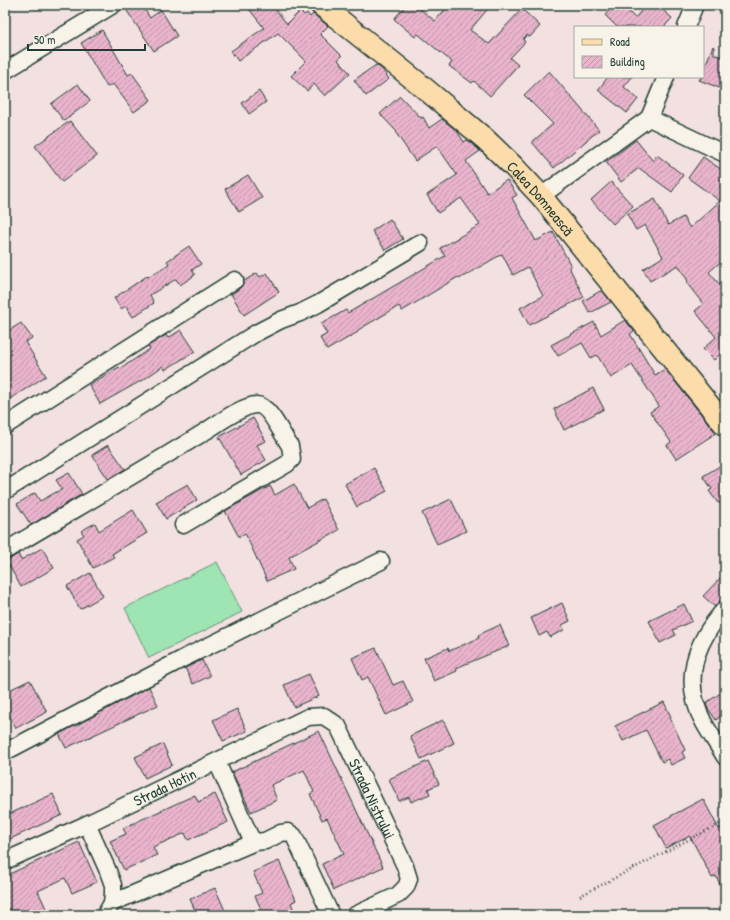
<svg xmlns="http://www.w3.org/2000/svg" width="730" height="920" font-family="'Patrick Hand',sans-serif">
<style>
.pitch{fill:#9fe5b3;stroke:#5f9174}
.building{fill:url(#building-hatch);stroke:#1f3d34}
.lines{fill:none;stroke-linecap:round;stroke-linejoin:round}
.minor-casing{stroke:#1f3d34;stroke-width:19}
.major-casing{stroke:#1f3d34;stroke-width:24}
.path{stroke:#1f3d34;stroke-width:2.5;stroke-dasharray:1 3;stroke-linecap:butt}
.minor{stroke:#f7f3e8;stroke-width:16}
.major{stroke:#fddcac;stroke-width:21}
.labels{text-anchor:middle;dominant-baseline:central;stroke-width:3.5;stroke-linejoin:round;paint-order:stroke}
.street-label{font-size:15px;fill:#1f3d34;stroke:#f7f3e8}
</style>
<defs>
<pattern id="building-hatch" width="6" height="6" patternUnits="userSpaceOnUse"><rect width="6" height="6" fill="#eab4cd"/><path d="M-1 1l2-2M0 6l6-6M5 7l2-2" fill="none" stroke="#bd94a7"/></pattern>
</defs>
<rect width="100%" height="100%" fill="#f3e0e0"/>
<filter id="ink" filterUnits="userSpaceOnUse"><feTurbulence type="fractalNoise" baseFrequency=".025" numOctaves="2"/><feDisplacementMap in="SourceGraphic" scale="8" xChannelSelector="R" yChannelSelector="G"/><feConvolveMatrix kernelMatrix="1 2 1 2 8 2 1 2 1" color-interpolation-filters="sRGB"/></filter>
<g filter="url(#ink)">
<path class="pitch" d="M 217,562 L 242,612 L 149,658 L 125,608 Z"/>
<path class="building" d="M 136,5 L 142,5 L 150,18 L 161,10 L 177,36 L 154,51 L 127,11 Z
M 246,5 L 272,5 L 287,24 L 300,11 L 304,15 L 307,13 L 310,17 L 313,14 L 328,26 L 320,34 L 342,56 L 338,60 L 350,73 L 325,96 L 314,84 L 307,91 L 291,76 L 306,61 L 278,33 L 238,61 L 231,51 L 264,28 Z
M 406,5 L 415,5 L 435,21 L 449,5 L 491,5 L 470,30 L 489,44 L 522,9 L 540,26 L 530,37 L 527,35 L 523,39 L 525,42 L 510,58 L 518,65 L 490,96 L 474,81 L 472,83 L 449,66 L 452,62 L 418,34 L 415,37 L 394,19 Z
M 615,5 L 622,5 L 635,18 L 646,5 L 657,5 L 672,18 L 664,27 L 617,27 L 605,15 Z
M 102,30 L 128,75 L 132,73 L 151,100 L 134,112 L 113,84 L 107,87 L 81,43 Z
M 713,46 L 714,47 L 714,54 L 725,58 L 725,82 L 722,89 L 699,80 L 701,77 L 703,77 L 703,71 Z
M 376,65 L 382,69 L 389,79 L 366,96 L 354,80 Z
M 549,71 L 599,130 L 554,168 L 532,142 L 553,124 L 524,95 Z
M 608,77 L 632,77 L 624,87 L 638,99 L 627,113 L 598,90 Z
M 78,84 L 90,101 L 64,121 L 51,104 Z
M 259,91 L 266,102 L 249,114 L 242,103 Z
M 400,96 L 421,118 L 423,117 L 429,128 L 442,119 L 457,131 L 464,142 L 467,140 L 477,148 L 480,151 L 466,161 L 487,193 L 507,180 L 517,195 L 512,198 L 536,241 L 553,232 L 571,266 L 569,267 L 584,297 L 529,325 L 520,308 L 543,296 L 528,267 L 513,275 L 502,254 L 459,279 L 458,277 L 402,311 L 399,306 L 358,330 L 358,332 L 327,350 L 320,338 L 327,334 L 321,324 L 346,310 L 348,313 L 445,256 L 440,248 L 480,225 L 461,198 L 438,213 L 427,195 L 457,175 L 437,146 L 415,161 L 396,133 L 397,132 L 380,114 Z
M 70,121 L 97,156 L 62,182 L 35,146 Z
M 636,140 L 653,161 L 657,155 L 683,175 L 672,192 L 639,168 L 621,182 L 606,162 Z
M 703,157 L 725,172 L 725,258 L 709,272 L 725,291 L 725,349 L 714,360 L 703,349 L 716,337 L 695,311 L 703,304 L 686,282 L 688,281 L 678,265 L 650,281 L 643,269 L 663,257 L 645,225 L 636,230 L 627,214 L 655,199 L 668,225 L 683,217 L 690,228 L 720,201 L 688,178 Z
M 248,175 L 262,198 L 239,212 L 225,189 Z
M 611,182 L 633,206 L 613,224 L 591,200 Z
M 390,219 L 403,239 L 385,250 L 372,231 Z
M 189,246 L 201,264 L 192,270 L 195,275 L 180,285 L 176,279 L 150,295 L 154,303 L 133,317 L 126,306 L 121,309 L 114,298 L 147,276 L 148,277 L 169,264 L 167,261 Z
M 257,273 L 260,277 L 267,273 L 279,292 L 244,315 L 231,294 L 240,288 L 243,285 L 244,281 Z
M 602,290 L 611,302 L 590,313 L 583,301 Z
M 625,320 L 634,331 L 630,334 L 655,375 L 665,369 L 716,433 L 676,459 L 667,445 L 671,442 L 650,412 L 659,406 L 632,365 L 611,378 L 597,355 L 591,358 L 582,343 L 558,356 L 551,345 L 594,322 L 601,335 Z
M 21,323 L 32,338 L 25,342 L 46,376 L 5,402 L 5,333 Z
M 181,330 L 195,351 L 165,370 L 163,366 L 146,378 L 100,404 L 89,385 L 119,367 L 120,369 L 150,349 L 148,346 L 166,335 L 168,338 Z
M 593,388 L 604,409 L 564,430 L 554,409 Z
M 253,418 L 266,441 L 257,445 L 266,460 L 241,475 L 219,437 Z
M 108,445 L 125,469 L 108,479 L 92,455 Z
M 725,463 L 725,511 L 719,502 L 718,503 L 709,491 L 712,489 L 703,476 Z
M 374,468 L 387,491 L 357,507 L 345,484 Z
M 69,473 L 82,494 L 31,525 L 17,504 L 35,493 L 40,501 L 62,489 L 56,480 Z
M 188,484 L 197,500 L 166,519 L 156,502 Z
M 294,484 L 307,508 L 323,499 L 339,530 L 289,557 L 294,569 L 267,581 L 245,533 L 239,537 L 225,511 L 270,486 L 275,495 Z
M 451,499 L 466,531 L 437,544 L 422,513 Z
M 133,510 L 147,533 L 112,554 L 114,557 L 93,568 L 77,539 L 84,535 L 81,531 L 95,523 L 99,531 Z
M 42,548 L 54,568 L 21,587 L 6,560 L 10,559 L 18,554 L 21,560 Z
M 90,573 L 103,596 L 80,609 L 67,586 Z
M 725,573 L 725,600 L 721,600 L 715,607 L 703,596 Z
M 562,603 L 570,621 L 562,625 L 564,630 L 550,637 L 547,632 L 539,636 L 531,618 Z
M 684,604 L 692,621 L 673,630 L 676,635 L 660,643 L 649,621 Z
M 500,625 L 509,646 L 456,668 L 457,671 L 434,681 L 424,658 L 448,648 L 449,651 L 479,638 L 478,635 Z
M 376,648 L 393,685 L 403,681 L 413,702 L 386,715 L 368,677 L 362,680 L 352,658 Z
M 202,660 L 210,676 L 193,684 L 185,668 Z
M 309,674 L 319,696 L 294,707 L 284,685 Z
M 30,680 L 47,712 L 16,728 L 5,707 L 5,692 Z
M 149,687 L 158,705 L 66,748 L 59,734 Z
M 725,690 L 725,713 L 716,720 L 707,707 L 706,703 Z
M 664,702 L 671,717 L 670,718 L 685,750 L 682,752 L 685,758 L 671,765 L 668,759 L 662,762 L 646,730 L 623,741 L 615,726 Z
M 237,709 L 247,731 L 223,741 L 213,720 Z
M 443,720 L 454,743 L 421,759 L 410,736 Z
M 319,731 L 383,867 L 334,890 L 322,864 L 344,854 L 327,818 L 322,820 L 310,794 L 314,792 L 304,770 L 271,785 L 277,800 L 251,812 L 232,772 Z
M 163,744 L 172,765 L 145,778 L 135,757 Z
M 428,761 L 439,784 L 428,789 L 430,794 L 411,802 L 409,797 L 399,801 L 389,779 Z
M 53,794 L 62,815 L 10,839 L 5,827 L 5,816 Z
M 215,794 L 228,822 L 188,840 L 185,833 L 153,847 L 157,855 L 124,870 L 110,841 L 126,834 L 123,828 L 195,795 L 198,802 Z
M 703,799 L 719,829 L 725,826 L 725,895 L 716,876 L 712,878 L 690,836 L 666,848 L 654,825 Z
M 79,842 L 97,882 L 72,893 L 65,878 L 38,891 L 49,915 L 8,915 L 5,908 L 5,876 Z
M 279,861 L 296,900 L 291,903 L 296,915 L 264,915 L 255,896 L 262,893 L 253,872 Z
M 215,888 L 227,915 L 197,915 L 190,899 Z"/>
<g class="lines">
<defs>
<g id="minor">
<path d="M 686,27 L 695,5"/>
<path d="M 5,71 L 113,5"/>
<path d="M 649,118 L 725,154"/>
<path d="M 649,118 L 666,77"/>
<path d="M 541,196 L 649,118"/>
<path d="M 5,426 L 235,280"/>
<path d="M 5,491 L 256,333 L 281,320 L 300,313 L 318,304 L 420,243"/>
<path d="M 5,551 C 72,511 140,472 206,431 C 217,424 245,404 257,405 C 269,405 283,436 290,446 L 291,452 L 292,459 L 287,464 L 183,525"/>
<path d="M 725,609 C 695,642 681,681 704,723 C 710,734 718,745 725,757"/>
<path d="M 5,752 L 188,656 L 381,561"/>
<path d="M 217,762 L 250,836 L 255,842 L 265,841 L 281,833 L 288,832 L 294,836 L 331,915"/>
<path d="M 87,824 L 108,871 L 113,885 L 113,893 L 112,903 L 105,915"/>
<path id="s1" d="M 5,861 L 87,824 L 308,717 L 324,716 L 338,726 L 405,866 L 409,879 L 406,887 L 398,895 L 355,915"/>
<path d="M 112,903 L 255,842"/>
</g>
<g id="major">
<path id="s2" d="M 321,5 L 417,82 L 485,139 L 513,166 L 541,196 L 725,425"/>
</g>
</defs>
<use href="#minor" class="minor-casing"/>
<use href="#major" class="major-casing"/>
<path class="path" d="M 580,896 L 725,821"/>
<use href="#minor" class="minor"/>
<use href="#major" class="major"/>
</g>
</g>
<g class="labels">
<g class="street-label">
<text stroke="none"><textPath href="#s2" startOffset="293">Calea Domnească</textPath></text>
<text stroke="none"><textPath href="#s1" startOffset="176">Strada Hotin</textPath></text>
<text stroke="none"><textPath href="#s1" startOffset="449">Strada Nistrului</textPath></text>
</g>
</g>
<rect width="730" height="920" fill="none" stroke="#f7f3e8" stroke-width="20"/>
<rect x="10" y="10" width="710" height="900" fill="none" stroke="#1f3d34" stroke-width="1.5" filter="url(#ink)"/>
<rect x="574" y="26" width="130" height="52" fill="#f7f3e8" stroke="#a1aaa0"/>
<rect x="582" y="39" width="20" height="6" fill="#fddcac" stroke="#a1aaa0"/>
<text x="610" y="46" font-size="12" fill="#1f3d34">Road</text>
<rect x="582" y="56" width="20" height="12" fill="url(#building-hatch)" stroke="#a1aaa0"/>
<text x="610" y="66" font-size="12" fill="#1f3d34">Building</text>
<path d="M28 44v6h117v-6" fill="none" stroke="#1f3d34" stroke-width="2"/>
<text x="34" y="44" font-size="12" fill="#1f3d34" stroke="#f7f3e8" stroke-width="3" paint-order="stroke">50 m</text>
</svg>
